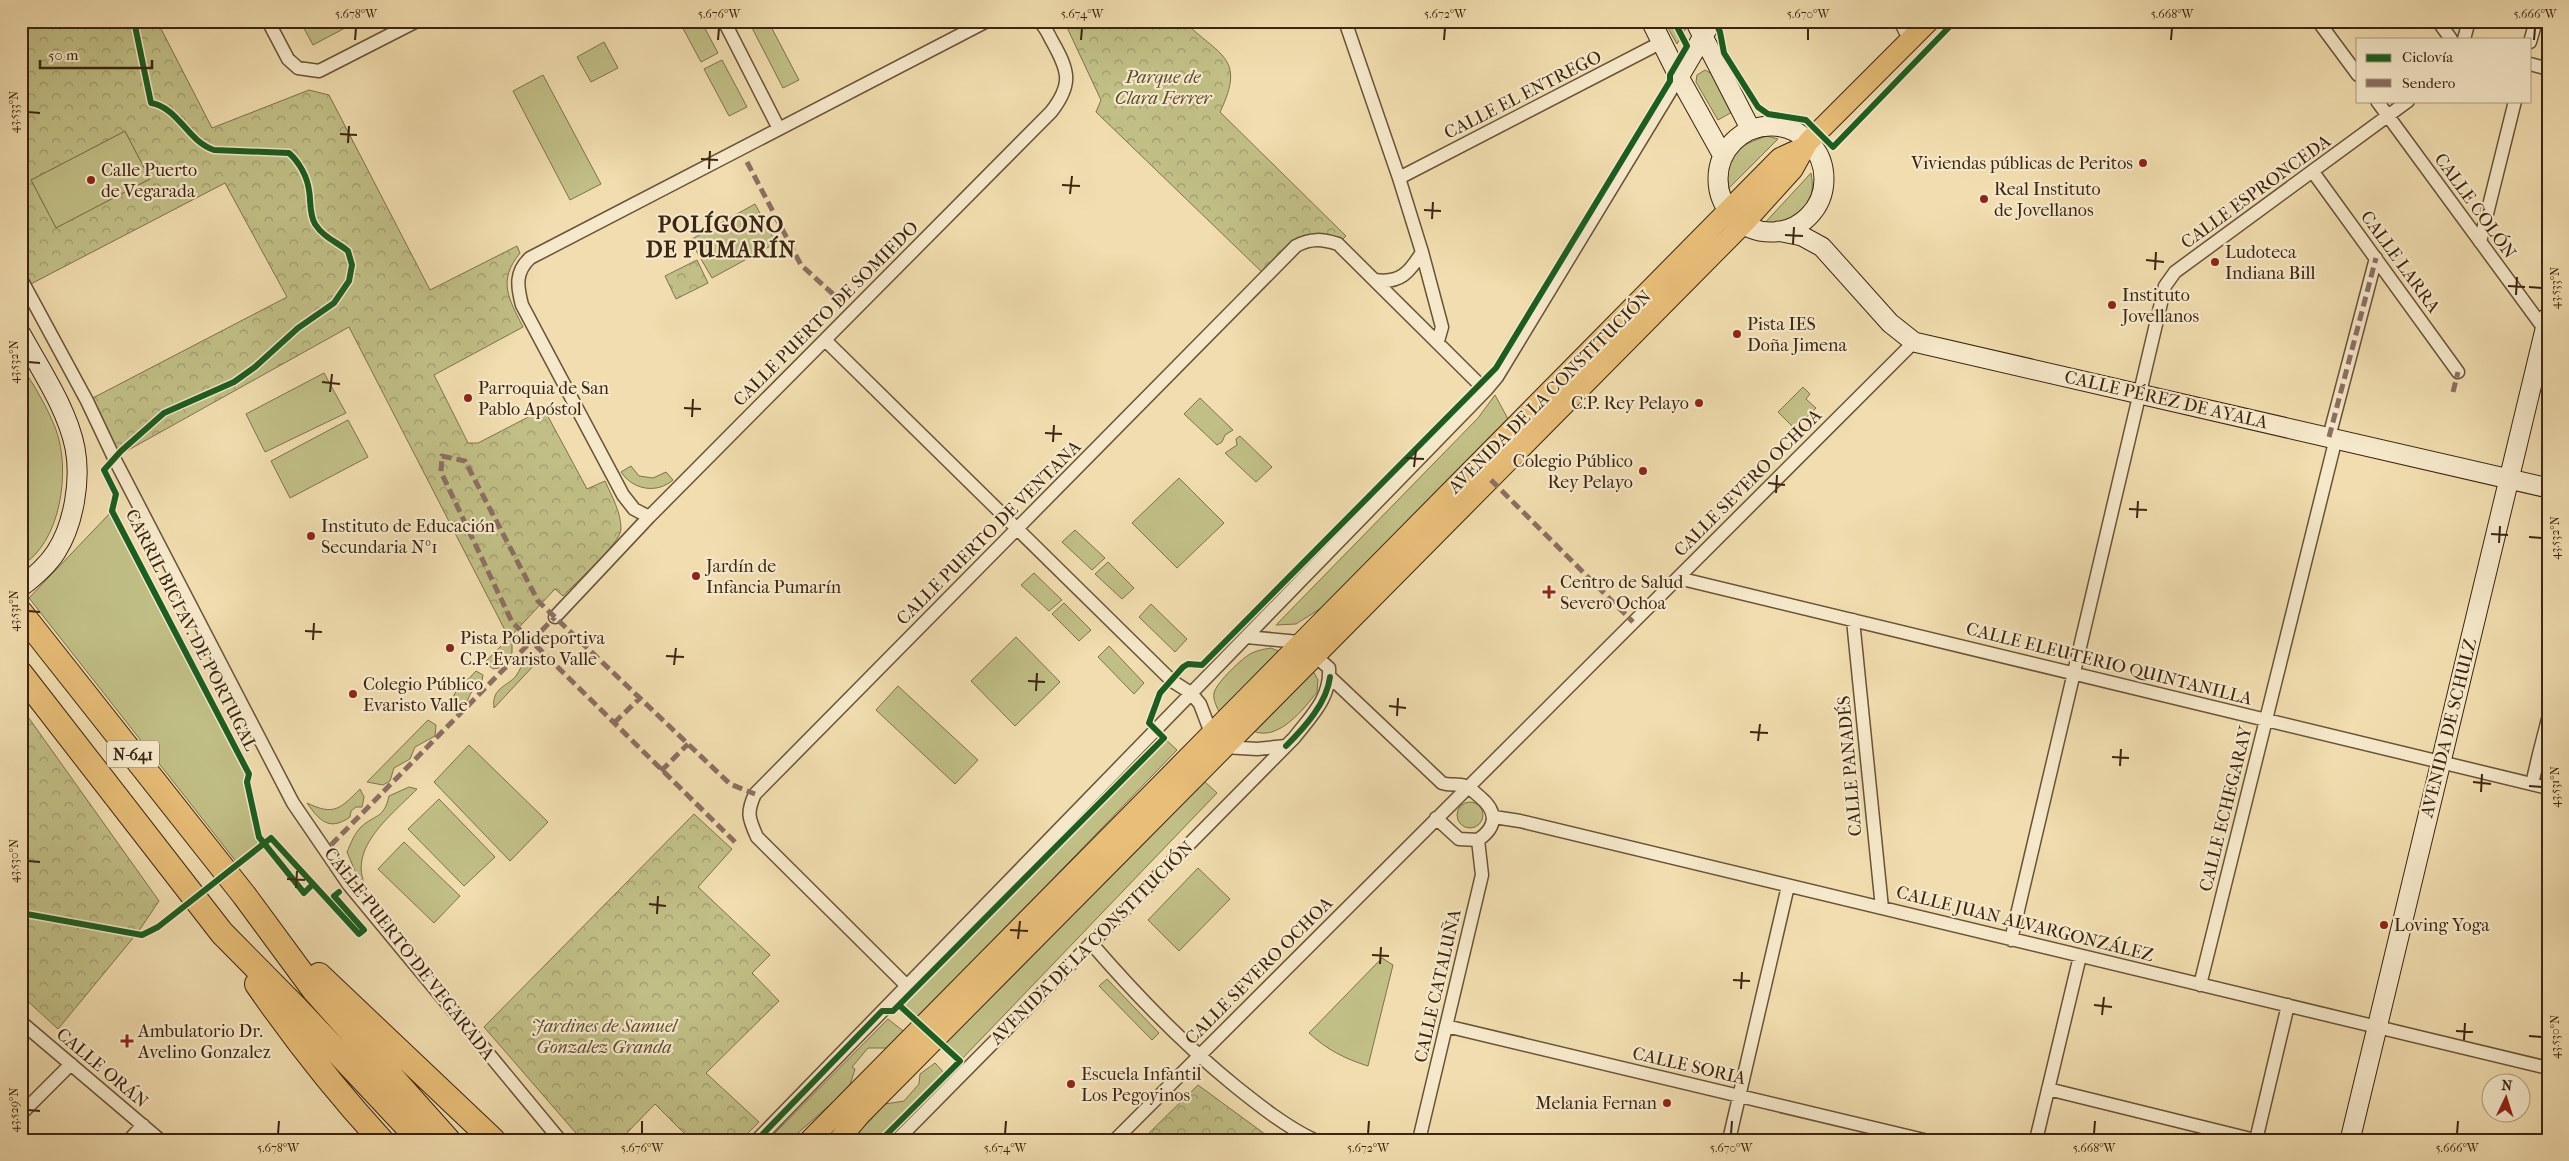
<svg xmlns="http://www.w3.org/2000/svg" width="2569" height="1161" font-family="'IM FELL French Canon',serif">
<style>
.green{fill:#c1bf86;stroke:#7e724c}
.park{fill:url(#park-crowns);stroke:#7e724c;fill-rule:evenodd}
.lines{fill:none;stroke-linecap:round;stroke-linejoin:round}
.street-casing{stroke:#695338;stroke-width:15}
.secondary-casing{stroke:#3c2511;stroke-width:21}
.primary-casing{stroke:#3c2511;stroke-width:22}
.highway-casing{stroke:#3c2511;stroke-width:26}
.street{stroke:#f6e9cb;stroke-width:12}
.secondary{stroke:#f6e9cb;stroke-width:19}
.primary{stroke:#e8be78;stroke-width:20}
.highway{stroke:#e8be78;stroke-width:24}
.quiet{stroke:#8d6e63;stroke-width:5;stroke-dasharray:10 5;stroke-linecap:butt}
.cycleway-casing{stroke:#f6e9cb;stroke-width:9}
.cycleway{stroke:#1b5e20;stroke-width:6}
.ticks{fill:none;stroke:#3c2511;stroke-width:2}
.poi-dot{fill:#8f2418;stroke:#f6e9cb;stroke-width:2}
.labels{text-anchor:middle;dominant-baseline:central;stroke-width:4.5;stroke-linejoin:round;paint-order:stroke}
.shield{fill:#f6e9cb;stroke:#746049;stroke-width:1}
.shield-label{font-size:16px;font-weight:bold;fill:#3c2511}
.park-label{font-size:18px;font-style:italic;fill:#5d4c2e;stroke:#f6e9cb}
.street-label{font-size:18px;fill:#3c2511;stroke:#f6e9cb}
.poi-label{font-size:18px;fill:#3c2511;stroke:#f6e9cb;text-anchor:start}
.district-label{font-size:22px;font-weight:bold;letter-spacing:1px;fill:#3c2511;stroke:#f6e9cb}
.neatline{fill:none;stroke:#3c2511;stroke-width:2}
.ticks-label{font-size:12px;text-anchor:middle;fill:#3c2511}
</style>
<defs>
<pattern id="park-crowns" width="20" height="18" patternUnits="userSpaceOnUse" patternTransform="scale(1.25)"><rect width="20" height="18" fill="#c1bf86"/><path d="M2 6a3 3 0 1 1 6 0M12 15a3 3 0 1 1 6 0" fill="none" stroke="#9e9b6c"/></pattern>
</defs>
<rect width="100%" height="100%" fill="#f1ddaf"/>
<filter id="stains"><feTurbulence type="fractalNoise" baseFrequency=".004" numOctaves="4"/><feColorMatrix values="0 0 0 0 .2 0 0 0 0 .09 0 0 0 0 .02 0 0 0 .5 -.17"/></filter>
<radialGradient id="worn" r=".72"><stop offset=".6" stop-color="#630" stop-opacity="0"/><stop offset="1" stop-color="#630" stop-opacity=".3"/></radialGradient>
<path class="green" d="M 300,21 L 358,21 L 313,45 Z
M 679,21 L 701,21 L 718,53 L 701,62 Z
M 755,21 L 768,21 L 799,80 L 783,88 L 750,24 Z
M 1664,21 L 1682,21 L 1686,28 L 1677,44 Z
M 604,42 L 618,68 L 591,82 L 577,57 Z
M 722,60 L 747,107 L 729,116 L 704,69 Z
M 1705,70 L 1712,74 L 1732,112 L 1718,120 L 1696,82 L 1697,75 Z
M 543,75 L 601,184 L 570,200 L 513,91 Z
M 125,131 L 150,179 L 56,228 L 31,180 Z
M 1767,136 L 1778,139 L 1727,190 C 1722,157 1738,145 1767,136 Z
M 1811,173 C 1816,196 1807,220 1782,226 C 1776,227 1768,226 1762,226 Z
M 755,204 L 776,243 L 712,278 L 690,240 Z
M 21,366 C 33,383 49,410 56,430 C 71,470 61,543 21,566 Z
M 324,373 L 346,413 L 265,452 L 246,414 Z
M 1803,387 L 1810,394 L 1806,399 L 1816,408 L 1795,429 L 1778,412 Z
M 1495,395 L 1508,419 L 1326,605 L 1296,624 L 1276,625 L 1478,418 Z
M 1200,398 L 1233,430 L 1225,435 L 1222,442 L 1217,445 L 1184,414 Z
M 348,420 L 368,457 L 290,498 L 271,461 Z
M 1240,436 L 1272,467 L 1256,482 L 1225,453 L 1237,445 L 1236,439 Z
M 631,466 L 639,476 L 653,478 L 666,472 L 673,480 C 657,494 633,490 621,472 Z
M 1179,478 L 1224,523 L 1177,568 L 1132,523 Z
M 112,511 L 249,774 L 247,782 L 263,845 L 238,864 L 29,598 Z
M 1075,530 L 1105,558 L 1092,570 L 1062,542 Z
M 1108,562 L 1134,588 L 1122,599 L 1095,574 Z
M 1034,573 L 1062,600 L 1049,611 L 1021,585 Z
M 1064,603 L 1091,630 L 1079,641 L 1052,614 Z
M 1151,604 L 1187,639 L 1175,652 L 1139,617 Z
M 1016,637 L 1060,682 L 1015,726 L 971,681 Z
M 509,638 L 512,641 L 512,653 L 501,661 L 499,668 L 493,669 L 485,662 Z
M 1109,646 L 1144,683 L 1134,694 L 1098,657 Z
M 1271,648 L 1278,651 L 1219,712 C 1216,705 1213,700 1214,693 C 1216,683 1243,657 1252,653 C 1258,650 1265,649 1271,648 Z
M 534,657 L 537,662 L 494,708 C 491,688 508,686 516,676 C 520,670 522,664 527,658 Z
M 476,671 L 483,675 L 481,686 L 472,691 L 467,701 L 463,703 L 453,698 L 455,693 Z
M 1313,671 L 1318,680 L 1317,692 C 1304,709 1278,742 1253,731 Z
M 898,686 L 978,760 L 955,784 L 876,710 Z
M 428,720 L 436,725 L 435,736 L 415,747 L 410,759 L 394,768 L 390,781 L 383,785 L 367,782 Z
M 1164,738 L 1177,750 L 916,1021 L 899,1005 Z
M 469,745 L 548,822 L 510,861 L 434,782 Z
M 1204,781 L 1217,793 L 960,1061 L 942,1045 Z
M 409,787 L 417,789 C 393,814 346,848 366,887 L 358,878 L 347,852 C 351,843 354,834 361,827 C 375,814 384,819 389,796 Z
M 360,789 L 364,797 L 362,807 L 356,807 L 351,811 L 350,817 C 329,832 319,820 307,803 C 334,816 340,809 360,789 Z
M 439,799 L 495,857 L 464,886 L 408,829 Z
M1457 815a13 13 0 1 1 26 0a13 13 0 1 1-26 0Z
M 404,842 L 460,896 L 434,923 L 378,869 Z
M 1198,868 L 1230,899 L 1179,951 L 1148,920 Z
M 1382,958 L 1393,965 L 1368,1066 C 1345,1059 1326,1049 1309,1033 Z
M 1107,979 L 1159,1033 L 1152,1040 L 1099,986 Z
M 888,1019 L 907,1034 L 889,1048 L 868,1048 L 852,1067 L 855,1069 L 849,1088 L 790,1140 L 768,1140 Z
M 935,1063 L 946,1075 L 881,1140 L 852,1140 L 885,1104 L 904,1101 L 919,1084 L 920,1074 Z"/>
<path class="park" d="M 21,21 L 157,21 L 212,128 L 309,90 L 329,95 L 430,290 L 517,246 L 520,253 C 497,281 509,299 523,327 L 434,375 L 468,443 L 478,443 L 544,409 L 587,489 L 605,481 C 612,497 621,512 621,529 C 621,543 574,584 563,596 L 555,589 L 509,638 L 349,327 L 114,458 L 87,401 L 287,297 L 225,183 L 25,287 L 21,279 ZM 125,131 L 150,179 L 56,228 L 31,180 Z
M 1064,21 L 1184,21 C 1218,56 1247,56 1220,112 L 1346,236 L 1338,244 L 1307,240 L 1266,276 L 1096,112 L 1101,100 Z
M 697,260 L 708,283 L 676,299 L 665,276 Z
M 21,707 L 159,901 L 138,932 L 58,1029 L 21,995 Z
M 694,814 L 732,849 L 698,887 L 770,955 L 752,973 L 779,1001 L 706,1073 L 759,1122 L 741,1140 L 691,1140 L 655,1104 L 620,1140 L 582,1140 L 484,1027 Z
M 1198,1085 L 1273,1140 L 1142,1140 Z"/>
<g class="lines">
<defs>
<path id="street" d="M 268,21 L 288,59 L 298,68 L 319,71 L 417,21
M 724,21 L 778,127
M 1345,21 L 1399,178 L 1422,252 L 1442,327 L 1438,341
M 1900,21 L 1910,41
M 2318,21 L 2358,75
M 2438,21 L 2451,39
M 2464,39 L 2469,21
M 2530,42 L 2536,21
M 2530,64 L 2548,69
M 2377,101 L 2545,330
M 2313,172 L 2458,372
M 1399,178 L 1662,42
M 2480,242 L 2515,101
M 21,279 L 87,401 L 114,458 L 293,803 L 349,885 L 560,1140
M 1375,280 C 1400,284 1410,272 1422,252
M 825,340 L 1172,681 L 1191,693 L 1200,704 L 1211,733 L 1224,747 L 1257,749 L 1286,746
M 2329,437 L 2376,258
M 649,517 L 634,509 L 623,495 L 522,305 C 517,286 515,272 530,258 L 987,21
M 1678,578 L 2548,788
M 555,617 L 649,517 L 1051,112 C 1073,84 1069,71 1052,41 C 1048,34 1045,25 1038,21
M 1853,620 L 1882,908
M 1330,677 L 1442,783 C 1450,786 1457,783 1465,786 C 1470,787 1475,793 1480,797 C 1498,812 1497,827 1478,840 L 1459,839 L 1436,818
M 2539,754 L 2548,719
M 2532,784 L 2539,754 L 2548,756
M 1494,817 L 1520,821 L 2548,1068
M 2011,940 L 2165,286 L 2175,272 L 2408,101
M 1091,943 C 1135,994 1182,1043 1235,1086 C 1260,1106 1285,1126 1314,1140
M 2200,985 L 2336,438
M 907,986 L 757,837 C 749,819 746,813 755,794 L 1296,246 C 1311,238 1322,239 1338,244 L 1479,384 L 1487,389
M 21,1022 L 160,1140
M 1446,1026 L 1924,1140
M 2048,1089 L 2255,1140
M 21,1114 L 71,1064
M 129,1140 L 143,1125
M 757,1140 L 1487,389 L 1497,377 L 1679,77
M 897,1140 L 1294,738 C 1311,716 1331,698 1329,668 L 1299,642 L 1247,637
M 1115,1140 L 1914,342
M 1419,1140 L 1482,875 L 1478,840
M 1729,1140 L 1788,886
M 2036,1140 L 2080,956
M 2256,1140 L 2288,1005"/>
<path id="secondary" d="M 1651,21 L 1679,77 L 1723,156
M 1695,21 L 1751,130
M 1679,77 L 1712,21
M1718 179a53 53 0 1 1 106 0a53 53 0 1 1-106 0Z
M 1778,231 L 1802,236 L 1822,247 L 1890,323 L 1914,342 L 2548,488
M 21,334 C 40,369 67,408 75,448 C 81,480 74,524 56,552 C 47,566 34,577 21,587
M 2350,1140 L 2548,317"/>
<path id="primary" d="M 810,1140 L 1780,158 L 1804,147
M 839,1140 L 860,1115 L 1746,221 L 1793,169 L 1808,142 L 1929,21"/>
<path id="highway" d="M 21,613 L 244,895 L 314,990 L 448,1140
M 21,674 L 222,933 L 296,1008 L 420,1140
M 319,975 L 493,1140
M 257,984 C 295,1039 336,1091 381,1140"/>
</defs>
<use href="#street" class="street-casing"/>
<use href="#secondary" class="secondary-casing"/>
<use href="#primary" class="primary-casing"/>
<use href="#highway" class="highway-casing"/>
<use href="#street" class="street"/>
<use href="#secondary" class="secondary"/>
<use href="#primary" class="primary"/>
<use href="#highway" class="highway"/>
<path class="quiet" d="M 747,162 L 801,265 L 844,304
M 2453,392 L 2458,372
M 2329,437 L 2376,258
M 1491,480 L 1633,622
M 614,723 L 640,698
M 661,771 L 688,744
M 735,842 L 512,622 L 441,472 L 442,456 L 465,461 L 538,601 L 730,784 L 755,794
M 331,845 L 555,617"/>
<defs>
<path id="cycleway" d="M 134,21 L 151,103 C 179,108 187,141 214,150 L 289,153 C 299,162 307,176 309,190 C 311,201 309,214 315,224 C 323,237 337,242 348,251 L 352,265 L 349,281 L 334,303 L 298,328 L 255,367 L 234,382 L 164,413 L 121,451 L 104,470 L 116,494 L 112,511 L 249,774 L 247,782 L 259,837 L 304,893 L 313,884
M 1715,21 L 1720,32 L 1724,53 L 1758,107 L 1768,114 L 1806,120 L 1833,147 L 1955,21
M 1286,746 C 1304,728 1327,703 1330,677
M 21,913 L 142,935 L 158,927 L 271,838 L 359,934 L 364,930 L 334,896 L 339,892
M 757,1140 L 882,1011 L 893,1011 L 1164,738 L 1149,723 L 1160,693 L 1183,667 L 1188,664 L 1202,665 L 1496,368 L 1670,81 L 1670,75 L 1687,46 L 1674,21
M 881,1140 L 960,1061 L 899,1005"/>
</defs>
<use href="#cycleway" class="cycleway-casing"/>
<use href="#cycleway" class="cycleway"/>
</g>
<path class="ticks" d="M 355,40 L 356,28M 718,40 L 719,28M 1081,40 L 1082,28M 1444,40 L 1445,28M 1808,40 L 1808,28M 2171,40 L 2172,28M 2534,40 L 2535,28M 28,112 L 40,113M 340,134 L 357,135M 348,143 L 349,126M 701,159 L 718,160M 709,169 L 710,151M 1062,185 L 1080,186M 1070,194 L 1072,176M 1424,210 L 1441,211M 1432,219 L 1433,202M 1785,235 L 1803,236M 1793,244 L 1794,227M 2146,260 L 2164,262M 2155,270 L 2156,252M 2508,286 L 2525,287M 2529,287 L 2542,288M 2516,295 L 2517,277M 28,362 L 40,363M 322,382 L 340,384M 330,392 L 332,374M 684,408 L 701,409M 692,417 L 693,399M 1045,433 L 1062,434M 1053,442 L 1054,425M 1406,458 L 1424,459M 1414,467 L 1416,450M 1768,483 L 1785,485M 1776,493 L 1777,475M 2129,509 L 2147,510M 2137,518 L 2138,501M 2491,534 L 2508,535M 2529,537 L 2542,538M 2499,543 L 2500,526M 28,611 L 40,612M 305,631 L 322,632M 313,640 L 314,623M 666,656 L 684,657M 674,665 L 676,648M 1028,681 L 1045,682M 1036,691 L 1037,673M 1389,706 L 1406,708M 1397,716 L 1398,698M 1750,732 L 1768,733M 1758,741 L 1760,724M 2112,757 L 2129,758M 2120,766 L 2121,749M 2473,782 L 2491,784M 2529,786 L 2542,787M 2481,792 L 2482,774M 28,861 L 40,862M 287,879 L 305,880M 296,888 L 297,871M 649,904 L 666,906M 657,914 L 658,896M 1010,930 L 1028,931M 1018,939 L 1020,921M 1372,955 L 1389,956M 1380,964 L 1381,947M 1733,980 L 1750,981M 1741,989 L 1742,972M 2094,1005 L 2112,1007M 2102,1015 L 2104,997M 2456,1031 L 2473,1032M 2529,1036 L 2542,1037M 2464,1040 L 2465,1023M 28,1110 L 40,1111M 278,1134 L 279,1121M 642,1134 L 642,1121M 1005,1134 L 1006,1121M 1368,1134 L 1369,1121M 1731,1134 L 1732,1121M 2094,1134 L 2095,1121M 2457,1134 L 2458,1121"/>
<g class="poi-dot">
<circle cx="2143" cy="163" r="5"/>
<circle cx="91" cy="180" r="5"/>
<circle cx="1984" cy="199" r="5"/>
<circle cx="2215" cy="262" r="5"/>
<circle cx="2112" cy="305" r="5"/>
<circle cx="1737" cy="334" r="5"/>
<circle cx="468" cy="398" r="5"/>
<circle cx="1699" cy="403" r="5"/>
<circle cx="1643" cy="471" r="5"/>
<circle cx="311" cy="536" r="5"/>
<circle cx="696" cy="576" r="5"/>
<path d="M1546.5 584.5h5v5h5v5h-5v5h-5v-5h-5v-5h5z"/>
<circle cx="450" cy="648" r="5"/>
<circle cx="353" cy="694" r="5"/>
<circle cx="2384" cy="925" r="5"/>
<path d="M124.5 1033.5h5v5h5v5h-5v5h-5v-5h-5v-5h5z"/>
<circle cx="1071" cy="1084" r="5"/>
<circle cx="1667" cy="1103" r="5"/>
</g>
<g class="labels">
<rect class="shield" x="107" y="740.5" width="52" height="27" rx="4"/>
<g class="shield-label">
<text x="133" y="754">N-641</text>
</g>
<g class="park-label">
<text x="1163" y="77">Parque de<tspan x="1163" dy="21">Clara Ferrer</tspan></text>
<text x="604" y="1026">Jardines de Samuel<tspan x="604" dy="21">Gonzalez Granda</tspan></text>
</g>
<g class="street-label">
<text transform="translate(1523 95) rotate(-27)">CALLE EL ENTREGO</text>
<text transform="translate(2256 192) rotate(-36)">CALLE ESPRONCEDA</text>
<text transform="translate(2475 206) rotate(54)">CALLE COLÓN</text>
<text transform="translate(2400 262) rotate(54)">CALLE LARRA</text>
<text transform="translate(826 314) rotate(-45)">CALLE PUERTO DE SOMIEDO</text>
<text transform="translate(1550 392) rotate(-45)">AVENIDA DE LA CONSTITUCIÓN</text>
<text transform="translate(2166 400) rotate(13)">CALLE PÉREZ DE AYALA</text>
<text transform="translate(1748 483) rotate(-45)">CALLE SEVERO OCHOA</text>
<text transform="translate(989 533) rotate(-45)">CALLE PUERTO DE VENTANA</text>
<text transform="translate(191 630) rotate(63)">CARRIL BICI AV. DE PORTUGAL</text>
<text transform="translate(2109 664) rotate(14)">CALLE ELEUTERIO QUINTANILLA</text>
<text transform="translate(2449 728) rotate(-76)">AVENIDA DE SCHULZ</text>
<text transform="translate(1850 766) rotate(-95)">CALLE PANADÉS</text>
<text transform="translate(2226 809) rotate(-76)">CALLE ECHEGARAY</text>
<text transform="translate(2025 924) rotate(14)">CALLE JUAN ALVARGONZÁLEZ</text>
<text transform="translate(1092 943) rotate(-45)">AVENIDA DE LA CONSTITUCIÓN</text>
<text transform="translate(409 954) rotate(52)">CALLE PUERTO DE VEGARADA</text>
<text transform="translate(1259 971) rotate(-45)">CALLE SEVERO OCHOA</text>
<text transform="translate(1438 986) rotate(-77)">CALLE CATALUÑA</text>
<text transform="translate(1689 1066) rotate(13)">CALLE SORIA</text>
<text transform="translate(102 1068) rotate(40)">CALLE ORÁN</text>
</g>
<g class="poi-label">
<text x="2133" y="163" text-anchor="end">Viviendas públicas de Peritos</text>
<text x="101" y="170">Calle Puerto<tspan x="101" dy="21">de Vegarada</tspan></text>
<text x="1994" y="189">Real Instituto<tspan x="1994" dy="21">de Jovellanos</tspan></text>
<text x="2225" y="252">Ludoteca<tspan x="2225" dy="21">Indiana Bill</tspan></text>
<text x="2122" y="295">Instituto<tspan x="2122" dy="21">Jovellanos</tspan></text>
<text x="1747" y="324">Pista IES<tspan x="1747" dy="21">Doña Jimena</tspan></text>
<text x="478" y="388">Parroquia de San<tspan x="478" dy="21">Pablo Apóstol</tspan></text>
<text x="1689" y="403" text-anchor="end">C.P. Rey Pelayo</text>
<text x="1633" y="461" text-anchor="end">Colegio Público<tspan x="1633" dy="21">Rey Pelayo</tspan></text>
<text x="321" y="526">Instituto de Educación<tspan x="321" dy="21">Secundaria Nº1</tspan></text>
<text x="706" y="566">Jardín de<tspan x="706" dy="21">Infancia Pumarín</tspan></text>
<text x="1560" y="582">Centro de Salud<tspan x="1560" dy="21">Severo Ochoa</tspan></text>
<text x="460" y="638">Pista Polideportiva<tspan x="460" dy="21">C.P. Evaristo Valle</tspan></text>
<text x="363" y="684">Colegio Público<tspan x="363" dy="21">Evaristo Valle</tspan></text>
<text x="2394" y="925">Loving Yoga</text>
<text x="138" y="1031">Ambulatorio Dr.<tspan x="138" dy="21">Avelino Gonzalez</tspan></text>
<text x="1081" y="1074">Escuela Infantil<tspan x="1081" dy="21">Los Pegoyinos</tspan></text>
<text x="1657" y="1103" text-anchor="end">Melania Fernan</text>
</g>
<g class="district-label">
<text x="721" y="225">POLÍGONO<tspan x="721" dy="25">DE PUMARÍN</tspan></text>
</g>
</g>
<rect width="2569" height="1161" fill="none" stroke="#f1ddaf" stroke-width="55"/>
<rect x="2356" y="38" width="175" height="65" fill="#f6e9cb" stroke="#ac9b81"/>
<rect x="2366" y="54" width="25" height="8" fill="#1b5e20" stroke="#ac9b81"/>
<text x="2402" y="62" font-size="15" fill="#3c2511">Ciclovía</text>
<rect x="2366" y="79" width="25" height="8" fill="#8d6e63" stroke="#ac9b81"/>
<text x="2402" y="88" font-size="15" fill="#3c2511">Sendero</text>
<g transform="translate(2506 1098) rotate(4)"><circle r="24" fill="#f6e9cb" stroke="#ac9b81"/>
<path d="M0-4L9 19L0 12L-9 19Z" fill="#8f2418"/>
<text y="-8" font-size="14" font-weight="bold" text-anchor="middle" fill="#3c2511">N</text>
</g>
<path d="M40 60v8h112v-8" fill="none" stroke="#3c2511" stroke-width="2.5"/>
<text x="48" y="60" font-size="15" fill="#3c2511" stroke="#f6e9cb" stroke-width="4" paint-order="stroke">50 m</text>
<rect x="28" y="28" width="2514" height="1106" class="neatline"/>
<g class="ticks-label">
<text x="356" y="18">5.678°W</text>
<text x="719" y="18">5.676°W</text>
<text x="1082" y="18">5.674°W</text>
<text x="1445" y="18">5.672°W</text>
<text x="1808" y="18">5.670°W</text>
<text x="2172" y="18">5.668°W</text>
<text x="2535" y="18">5.666°W</text>
<text transform="translate(14 112) rotate(-90)" y="4">43.533°N</text>
<text transform="translate(2555 288) rotate(-90)" y="4">43.533°N</text>
<text transform="translate(14 362) rotate(-90)" y="4">43.532°N</text>
<text transform="translate(2555 538) rotate(-90)" y="4">43.532°N</text>
<text transform="translate(14 611) rotate(-90)" y="4">43.531°N</text>
<text transform="translate(2555 787) rotate(-90)" y="4">43.531°N</text>
<text transform="translate(14 861) rotate(-90)" y="4">43.530°N</text>
<text transform="translate(2555 1037) rotate(-90)" y="4">43.530°N</text>
<text transform="translate(14 1110) rotate(-90)" y="4">43.529°N</text>
<text x="278" y="1152">5.678°W</text>
<text x="642" y="1152">5.676°W</text>
<text x="1005" y="1152">5.674°W</text>
<text x="1368" y="1152">5.672°W</text>
<text x="1731" y="1152">5.670°W</text>
<text x="2094" y="1152">5.668°W</text>
<text x="2457" y="1152">5.666°W</text>
</g>
<rect width="100%" height="100%" filter="url(#stains)"/>
<rect width="100%" height="100%" fill="url(#worn)"/>
</svg>
